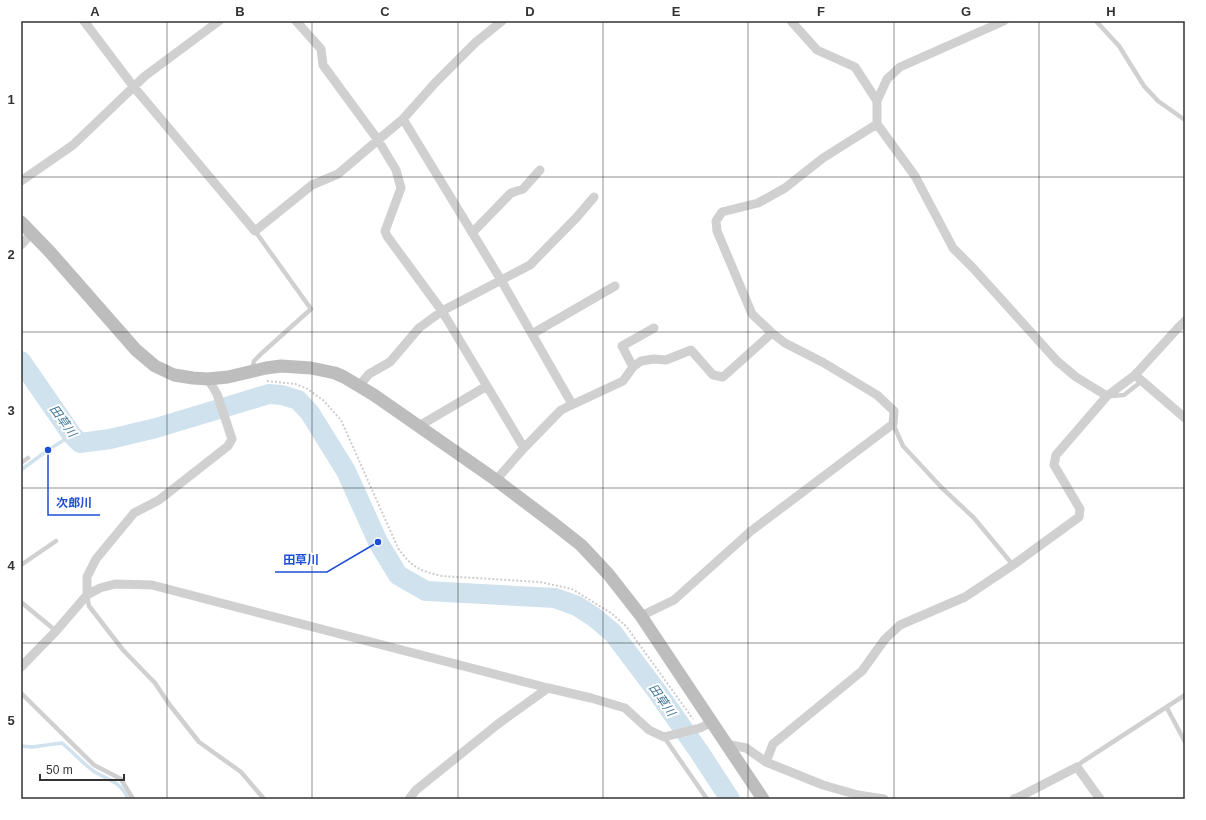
<svg xmlns="http://www.w3.org/2000/svg" width="1206" height="820" font-family="Helvetica,'Noto Sans JP',sans-serif">
<style>
.lines{fill:none;stroke-linecap:round;stroke-linejoin:round}
.stream{stroke:#cfe2ee;stroke-width:3.5}
.river{stroke:#cfe2ee;stroke-width:20}
.path{stroke:#cdcdcd;stroke-width:2;stroke-dasharray:2 2;stroke-linecap:butt}
.lane{stroke:#d0d0d0;stroke-width:4.5}
.street{stroke:#d0d0d0;stroke-width:9}
.secondary{stroke:#bdbdbd;stroke-width:13}
.grid{fill:none;stroke:#333;stroke-width:1;stroke-opacity:0.55}
.labels{text-anchor:middle;dominant-baseline:central;stroke-width:4;stroke-linejoin:round;paint-order:stroke}
.water-label{font-size:12px;font-style:italic;fill:#3f7597;stroke:#fff}
.leader{fill:none;stroke:#1d4ed8;stroke-width:1.5}
.callout-dot{fill:#1d4ed8;stroke:#fff;stroke-width:1.5}
.callout-label{font-size:12px;text-anchor:middle;font-weight:bold;fill:#1d4ed8;stroke:#fff;stroke-width:4;stroke-linejoin:round;paint-order:stroke}
.neatline{fill:none;stroke:#333;stroke-width:1.5}
.grid-label{font-size:13px;text-anchor:middle;font-weight:bold;fill:#333}
</style>
<rect width="100%" height="100%" fill="#fff"/>
<g class="lines">
<path class="stream" d="M 21,470 L 48,450 L 72,435
M 21,746 L 32,747 L 62,743 C 73,752 83,764 95,772 C 110,781 120,781 128,799"/>
<path class="river" d="M 21,361 L 72,435 L 80,443 L 110,439 L 156,428 L 269,394 L 282,395 L 298,400 L 310,413 L 346,471 L 378,542 L 398,575 L 426,591 L 555,598 L 577,606 L 594,617 L 613,633 L 656,690 L 700,753 L 730,799"/>
<path class="path" d="M 267,381 L 295,384 L 306,388 L 323,400 L 341,420 L 398,548 C 411,567 420,571 442,576 L 540,582 L 572,589 L 611,613 L 626,626 L 693,719"/>
<path class="lane" d="M 1096,21 L 1119,46 L 1144,86 L 1158,101 L 1185,120
M 252,370 L 254,361 L 262,353 L 311,309 L 255,231
M 1111,396 L 1124,395 L 1142,381
M 893,424 L 903,446 L 942,488 L 974,518 L 1013,565
M 21,463 L 28,458
M 21,565 L 56,541
M 87,596 L 89,606 L 123,650 L 155,683 L 169,704 L 199,742 L 241,772 L 264,799
M 21,602 L 56,631
M 21,693 L 94,765 L 121,779 L 133,799
M 1167,708 L 1185,742
M 664,737 L 707,799
M 1077,767 L 1082,762 L 1185,695"/>
<path class="street" d="M 84,21 L 133,86 L 255,231 L 312,185 L 338,174 L 378,140 L 403,119 L 435,83 L 476,42 L 502,21
M 296,21 L 321,49 L 323,65 L 378,140 L 396,170 L 401,188 L 385,231 L 387,236 L 442,311 L 524,448
M 791,21 L 817,50 L 855,67 L 877,101 L 877,124 L 915,176 L 953,248 L 973,268 L 1057,361 L 1076,377 L 1107,396
M 877,101 L 887,79 L 900,67 L 1004,21
M 403,119 L 501,280 L 572,404
M 21,181 L 73,145 L 145,76 L 219,21
M 472,233 L 511,193 L 523,189 L 540,170
M 21,245 L 32,233
M 532,334 L 615,286
M 633,367 L 641,361 L 654,359 L 666,360 L 691,350 L 713,375 L 723,377 L 772,333
M 1135,375 L 1177,329 L 1185,321
M 359,386 L 369,374 L 390,362 L 419,328 L 442,311 L 530,265 L 577,217 L 594,197
M 419,426 L 487,386
M 496,480 L 524,448 L 561,410 L 623,381 L 633,367 L 622,346 L 654,328
M 87,595 L 87,577 L 96,559 L 134,513 L 159,500 L 228,446 L 232,439 L 217,394 L 208,379
M 641,616 L 674,600 L 751,531 L 893,424 L 894,411 L 877,395 L 824,363 L 785,343 L 772,333 L 752,314 L 717,231 L 716,221 L 722,212 L 758,203 L 785,188 L 823,158 L 877,124
M 21,667 L 56,631 L 87,595 L 100,588 L 115,584 L 152,585 L 548,688 L 591,698 L 625,708 L 649,730 L 664,737 L 700,728 L 712,722
M 726,744 L 746,748 L 766,762 L 823,785 L 858,795 L 884,799
M 766,762 L 773,744 L 862,671 L 885,639 L 900,625 L 965,597 L 1013,565 L 1079,517 L 1080,509 L 1054,465 L 1056,455 L 1107,396 L 1135,375 L 1185,418
M 409,799 L 416,790 L 498,724 L 548,688
M 1014,799 L 1021,796 L 1077,767 L 1100,799"/>
<path class="secondary" d="M 21,222 L 50,252 L 136,350 L 155,366 L 174,375 L 193,378 L 208,379 L 228,377 L 266,368 L 281,366 L 311,368 L 335,373 L 344,377 L 374,395 L 496,480 L 553,523 L 581,545 L 609,575 L 641,616 L 763,799"/>
</g>
<path class="grid" d="M 167,21 L 167,799M 312,21 L 312,799M 458,21 L 458,799M 603,21 L 603,799M 748,21 L 748,799M 894,21 L 894,799M 1039,21 L 1039,799M 21,177 L 1185,177M 21,332 L 1185,332M 21,488 L 1185,488M 21,643 L 1185,643"/>
<g class="labels">
<g class="water-label">
<text transform="translate(63 421) rotate(54)">田草川</text>
<text transform="translate(662 700) rotate(55)">田草川</text>
</g>
</g>
<path class="leader" d="M48 450L48 515H100M378 542L327 572H275"/>
<g class="callout-dot">
<circle cx="48" cy="450" r="4"/>
<circle cx="378" cy="542" r="4"/>
</g>
<g class="callout-label">
<text x="74" y="507">次郎川</text>
<text x="301" y="564">田草川</text>
</g>
<rect width="1206" height="820" fill="none" stroke="#ffffff" stroke-width="44"/>
<path d="M40 774v6h84v-6" fill="none" stroke="#333333" stroke-width="2"/>
<text x="46" y="774" font-size="12" fill="#333333" stroke="#ffffff" stroke-width="3" paint-order="stroke">50 m</text>
<rect x="22" y="22" width="1162" height="776" class="neatline"/>
<g class="grid-label">
<text x="95" y="16">A</text>
<text x="240" y="16">B</text>
<text x="385" y="16">C</text>
<text x="530" y="16">D</text>
<text x="676" y="16">E</text>
<text x="821" y="16">F</text>
<text x="966" y="16">G</text>
<text x="1111" y="16">H</text>
<text x="11" y="104">1</text>
<text x="11" y="259">2</text>
<text x="11" y="415">3</text>
<text x="11" y="570">4</text>
<text x="11" y="725">5</text>
</g>
</svg>
